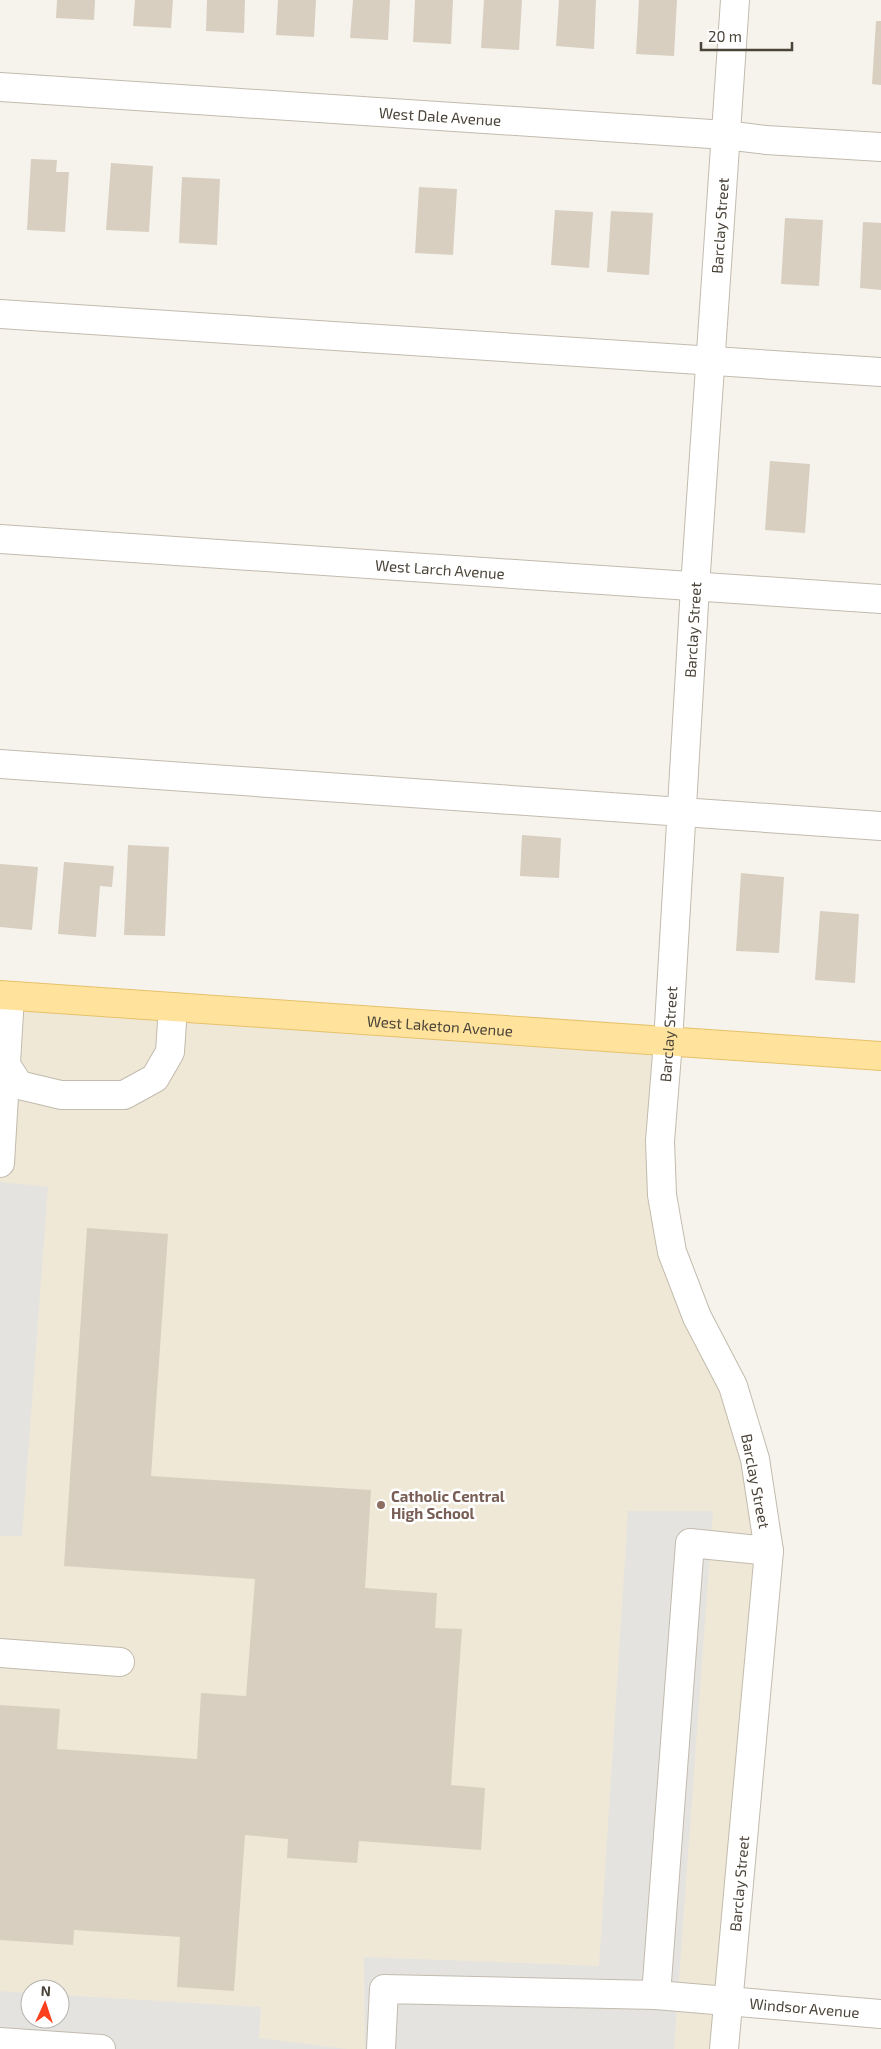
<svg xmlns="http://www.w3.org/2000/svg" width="881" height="2049" font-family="'Exo 2',sans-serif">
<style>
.education{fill:#efe8d6;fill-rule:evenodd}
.parking{fill:#e5e3e0}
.building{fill:#d8cfc1}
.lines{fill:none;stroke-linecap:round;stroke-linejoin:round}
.minor-casing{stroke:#c2bbae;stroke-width:30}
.major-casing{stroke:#e6c16a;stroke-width:30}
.minor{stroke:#fff;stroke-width:28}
.major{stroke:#ffe39c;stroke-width:28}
.education-dot{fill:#8d6e63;stroke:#fff;stroke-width:2}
.labels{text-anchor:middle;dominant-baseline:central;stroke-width:5;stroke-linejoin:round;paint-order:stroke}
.street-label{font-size:15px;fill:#4b4439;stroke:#fff}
.education-label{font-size:15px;font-weight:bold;fill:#785e54;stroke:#fff;text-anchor:start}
</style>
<rect width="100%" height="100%" fill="#f6f3ec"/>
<path class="education" d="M 0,995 L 668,1042 L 662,1195 L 733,1386 L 769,1551 L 729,2049 L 0,2049 ZM 30,1989 L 60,1989 L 60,2019 L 30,2019 Z"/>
<path class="parking" d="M 0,1182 L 48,1187 L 22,1536 L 0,1536 Z
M 628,1511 L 713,1511 L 674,2049 L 365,2049 L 364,1957 L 599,1966 Z
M 0,1991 L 30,1993 L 30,2019 L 60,2019 L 60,1995 L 261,2007 L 259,2038 L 347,2049 L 0,2049 Z"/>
<path class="building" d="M 57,0 L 95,0 L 94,20 L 56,18 Z
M 135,0 L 173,0 L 171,28 L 133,26 Z
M 207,0 L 245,0 L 244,33 L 206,31 Z
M 278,0 L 316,0 L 314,37 L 276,35 Z
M 353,0 L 390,0 L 388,40 L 350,38 Z
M 415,0 L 453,0 L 451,44 L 413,42 Z
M 484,0 L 522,0 L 519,50 L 481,48 Z
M 559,0 L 596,0 L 594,49 L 556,46 Z
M 639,0 L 677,0 L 674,56 L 636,54 Z
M 876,21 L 881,21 L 881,85 L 872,84 Z
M 31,159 L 57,160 L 56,172 L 69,172 L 65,232 L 27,230 Z
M 111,163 L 153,166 L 149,232 L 106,230 Z
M 182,177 L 220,179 L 217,245 L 179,243 Z
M 419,187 L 457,189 L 453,255 L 415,253 Z
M 555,210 L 593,212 L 589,268 L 551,265 Z
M 611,211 L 653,213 L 649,275 L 607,272 Z
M 785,218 L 823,220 L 819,286 L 781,284 Z
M 863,222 L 881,223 L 881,290 L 860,288 Z
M 770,461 L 810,464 L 805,533 L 765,530 Z
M 522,835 L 561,838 L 559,878 L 520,876 Z
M 128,845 L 169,847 L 165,936 L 124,935 Z
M 64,862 L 114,866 L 112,887 L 100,886 L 96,937 L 58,934 Z
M 0,864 L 38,867 L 32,930 L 0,927 Z
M 741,873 L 784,877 L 779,953 L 736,951 Z
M 820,911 L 859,914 L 855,983 L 815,980 Z
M 87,1228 L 168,1234 L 151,1476 L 371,1490 L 365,1588 L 437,1593 L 435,1628 L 462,1629 L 451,1785 L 485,1788 L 481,1850 L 359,1841 L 357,1863 L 287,1858 L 288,1839 L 245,1835 L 234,1991 L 177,1987 L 180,1937 L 74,1930 L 73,1945 L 0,1940 L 0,1705 L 60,1709 L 57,1749 L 197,1759 L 201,1693 L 246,1696 L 255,1579 L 64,1566 Z"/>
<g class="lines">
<defs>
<g id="minor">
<path id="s1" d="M 0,87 L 726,135 L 766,140 L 881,147"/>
<path d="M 0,314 L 881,372"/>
<path id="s2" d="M 0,539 L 881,599"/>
<path d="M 0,764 L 881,826"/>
<path d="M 6,1065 L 19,1085 L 61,1095 L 124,1095 L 155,1078 L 170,1052 L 173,1007"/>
<path d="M 0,1163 L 10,996"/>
<path d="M 0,1653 L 120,1662"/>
<path id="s3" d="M 656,1995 L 881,2014"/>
<path d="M 0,2042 L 101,2049"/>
<path d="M 381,2049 L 384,1989 L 656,1995 L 690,1543 L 769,1551"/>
<path id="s4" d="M 724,2049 L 769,1551 L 755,1459 L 733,1386 L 697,1317 L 672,1252 L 662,1195 L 660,1141 L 668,1042 L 695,587 L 735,0"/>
</g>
<g id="major">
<path id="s5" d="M 0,995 L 881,1056"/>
</g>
</defs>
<use href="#minor" class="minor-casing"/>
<use href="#major" class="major-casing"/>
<use href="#minor" class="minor"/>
<use href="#major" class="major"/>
</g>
<circle class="education-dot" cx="381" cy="1505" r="5"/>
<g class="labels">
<g class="street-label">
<text stroke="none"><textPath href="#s1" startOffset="441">West Dale Avenue</textPath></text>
<text stroke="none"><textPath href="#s4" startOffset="1846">Barclay Street</textPath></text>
<text stroke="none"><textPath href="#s2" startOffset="441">West Larch Avenue</textPath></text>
<text stroke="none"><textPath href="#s4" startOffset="1441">Barclay Street</textPath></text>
<text stroke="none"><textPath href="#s5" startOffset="441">West Laketon Avenue</textPath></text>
<text stroke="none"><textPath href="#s4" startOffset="1036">Barclay Street</textPath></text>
<text transform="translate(756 1481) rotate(79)">Barclay Street</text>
<text stroke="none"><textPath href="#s4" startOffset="166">Barclay Street</textPath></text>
<text stroke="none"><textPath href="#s3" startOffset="149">Windsor Avenue</textPath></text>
</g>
<g class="education-label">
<text x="391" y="1496">Catholic Central<tspan x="391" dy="17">High School</tspan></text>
</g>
</g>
<g transform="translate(45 2004) rotate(3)"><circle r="24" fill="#ffffff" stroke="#b7b4b0"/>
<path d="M0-4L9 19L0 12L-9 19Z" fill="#fc3f1d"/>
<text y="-8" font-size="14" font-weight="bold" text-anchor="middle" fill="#4b4439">N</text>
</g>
<path d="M701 42v8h91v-8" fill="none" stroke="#4b4439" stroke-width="2.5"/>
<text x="708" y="42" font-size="15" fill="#4b4439" stroke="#ffffff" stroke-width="4" paint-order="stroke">20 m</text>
</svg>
